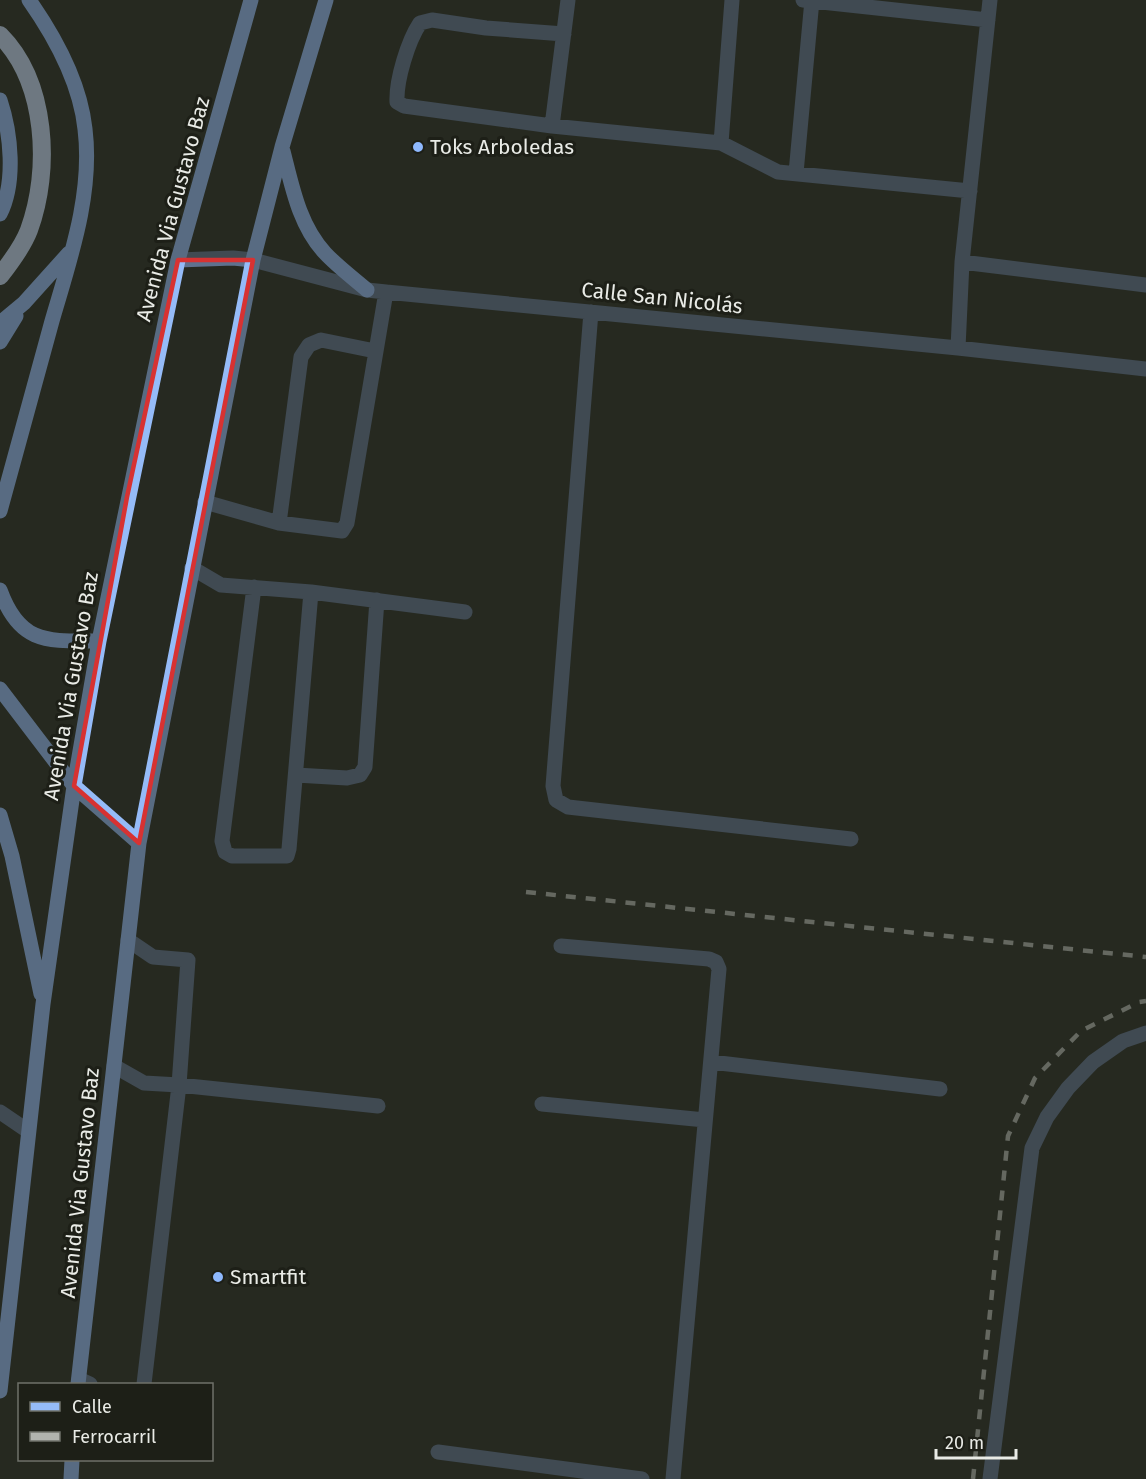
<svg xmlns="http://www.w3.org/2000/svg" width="1146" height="1479" font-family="'Fira Sans',sans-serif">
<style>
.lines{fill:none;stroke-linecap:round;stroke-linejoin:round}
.minor{stroke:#5f718f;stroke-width:15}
.major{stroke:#95bbf8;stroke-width:15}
.highway{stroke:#c5d8f5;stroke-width:18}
.rail{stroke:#b1b3ae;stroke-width:4.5;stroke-dasharray:10 10;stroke-linecap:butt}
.marked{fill:none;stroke:#d73232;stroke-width:4.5;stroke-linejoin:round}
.poi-dot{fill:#8eb8fd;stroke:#1d1f17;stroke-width:2}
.labels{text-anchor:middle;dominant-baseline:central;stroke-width:6;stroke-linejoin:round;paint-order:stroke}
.poi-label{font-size:21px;fill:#e9ebe6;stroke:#1d1f17;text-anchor:start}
.street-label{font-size:21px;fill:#e9ebe6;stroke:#1d1f17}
</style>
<rect width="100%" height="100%" fill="#262921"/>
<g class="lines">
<path class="minor" d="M 803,0 L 988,20
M 564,34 L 486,28 L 432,20 L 420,23 C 408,41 396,80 397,102 L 404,106 L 552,126 L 721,143 L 778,172 L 970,191
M 552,126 L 568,0
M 721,143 L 732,0
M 796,173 L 812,0
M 178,260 L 233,258 L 253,260 L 367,290 L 386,292 L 958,348 L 1146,369
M 962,262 L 1146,285
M 591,312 L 553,786 L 556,800 L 568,807 L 851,839
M 958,348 L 962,262 L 990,0
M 205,502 L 279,523 L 342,531 L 347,523 L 386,292
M 279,523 L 301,357 L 309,345 L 321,340 L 375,351
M 192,568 L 221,585 L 311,592 L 465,612
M 254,587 L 222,841 L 225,852 L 232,856 L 287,856 L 289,849 L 311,592
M 296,775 L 347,778 L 360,775 L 365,767 L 377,600
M 561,946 L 709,959 L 716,962 L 719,969 L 673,1479
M 711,1062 L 940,1089
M 114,1066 L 144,1083 L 179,1085 L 188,960 L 153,957 L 128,940
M 542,1104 L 705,1120
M 0,1112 L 28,1131
M 79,1379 L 90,1384
M 144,1384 L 179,1085 L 378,1106
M 438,1452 L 642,1479
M 990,1479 L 1032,1148 L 1047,1117 L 1068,1088 L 1093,1062 L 1123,1041 L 1146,1033"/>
<path class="major" d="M 0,100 C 11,133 16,182 0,214
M 283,151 C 292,186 299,225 325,253 C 337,266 353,278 367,290
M 0,323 L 24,303 L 69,253
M 0,342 L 16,316
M 0,511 C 17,447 35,384 52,321 C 70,259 93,194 85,129 C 80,82 55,37 29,0
M 0,590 C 20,645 48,641 99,641
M 0,689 L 74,786 L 139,843
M 0,815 L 12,856 L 41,994
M 78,1384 L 139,843 L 253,260 L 282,147 L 326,0
M 0,1391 L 43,1004 L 74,786 L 99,641 L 178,260 L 251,0
M 71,1479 L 72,1460"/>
<path class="highway" d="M 0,35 C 47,82 51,170 29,230 C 23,246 11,262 0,276"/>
<path class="rail" d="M 526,892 L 1146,957
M 973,1479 L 1008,1136 L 1035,1078 L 1081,1031 L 1139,1002 L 1146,1001"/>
</g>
<path d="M0 0H1146V1479H0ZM 178,260 L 253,260 L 139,843 L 74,786 L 127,497 Z" fill="#262921" fill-opacity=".55" fill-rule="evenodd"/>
<path class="marked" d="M 178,260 L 253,260 L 139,843 L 74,786 L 127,497 Z"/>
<g class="poi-dot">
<circle cx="418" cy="147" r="6"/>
<circle cx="218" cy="1277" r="6"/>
</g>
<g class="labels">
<g class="poi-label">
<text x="430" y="147">Toks Arboledas</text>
<text x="230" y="1277">Smartfit</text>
</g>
<g class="street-label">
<text transform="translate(173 209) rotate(-75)">Avenida Via Gustavo Baz</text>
<text transform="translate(662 298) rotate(6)">Calle San Nicolás</text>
<text transform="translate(71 686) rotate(-80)">Avenida Via Gustavo Baz</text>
<text transform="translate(80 1183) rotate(-84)">Avenida Via Gustavo Baz</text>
</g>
</g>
<rect x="18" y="1383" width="195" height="78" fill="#1d1f17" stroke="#6f716a" stroke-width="1.5"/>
<rect x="30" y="1402" width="30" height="9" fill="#95bbf8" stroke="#6f716a" stroke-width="1.5"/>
<text x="72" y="1413" font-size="18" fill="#e9ebe6">Calle</text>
<rect x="30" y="1432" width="30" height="9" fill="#b1b3ae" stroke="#6f716a" stroke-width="1.5"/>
<text x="72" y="1443" font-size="18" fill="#e9ebe6">Ferrocarril</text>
<path d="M936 1449v9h80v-9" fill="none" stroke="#e9ebe6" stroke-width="3"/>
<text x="945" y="1449" font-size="18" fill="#e9ebe6" stroke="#1d1f17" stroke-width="4.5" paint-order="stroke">20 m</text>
</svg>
